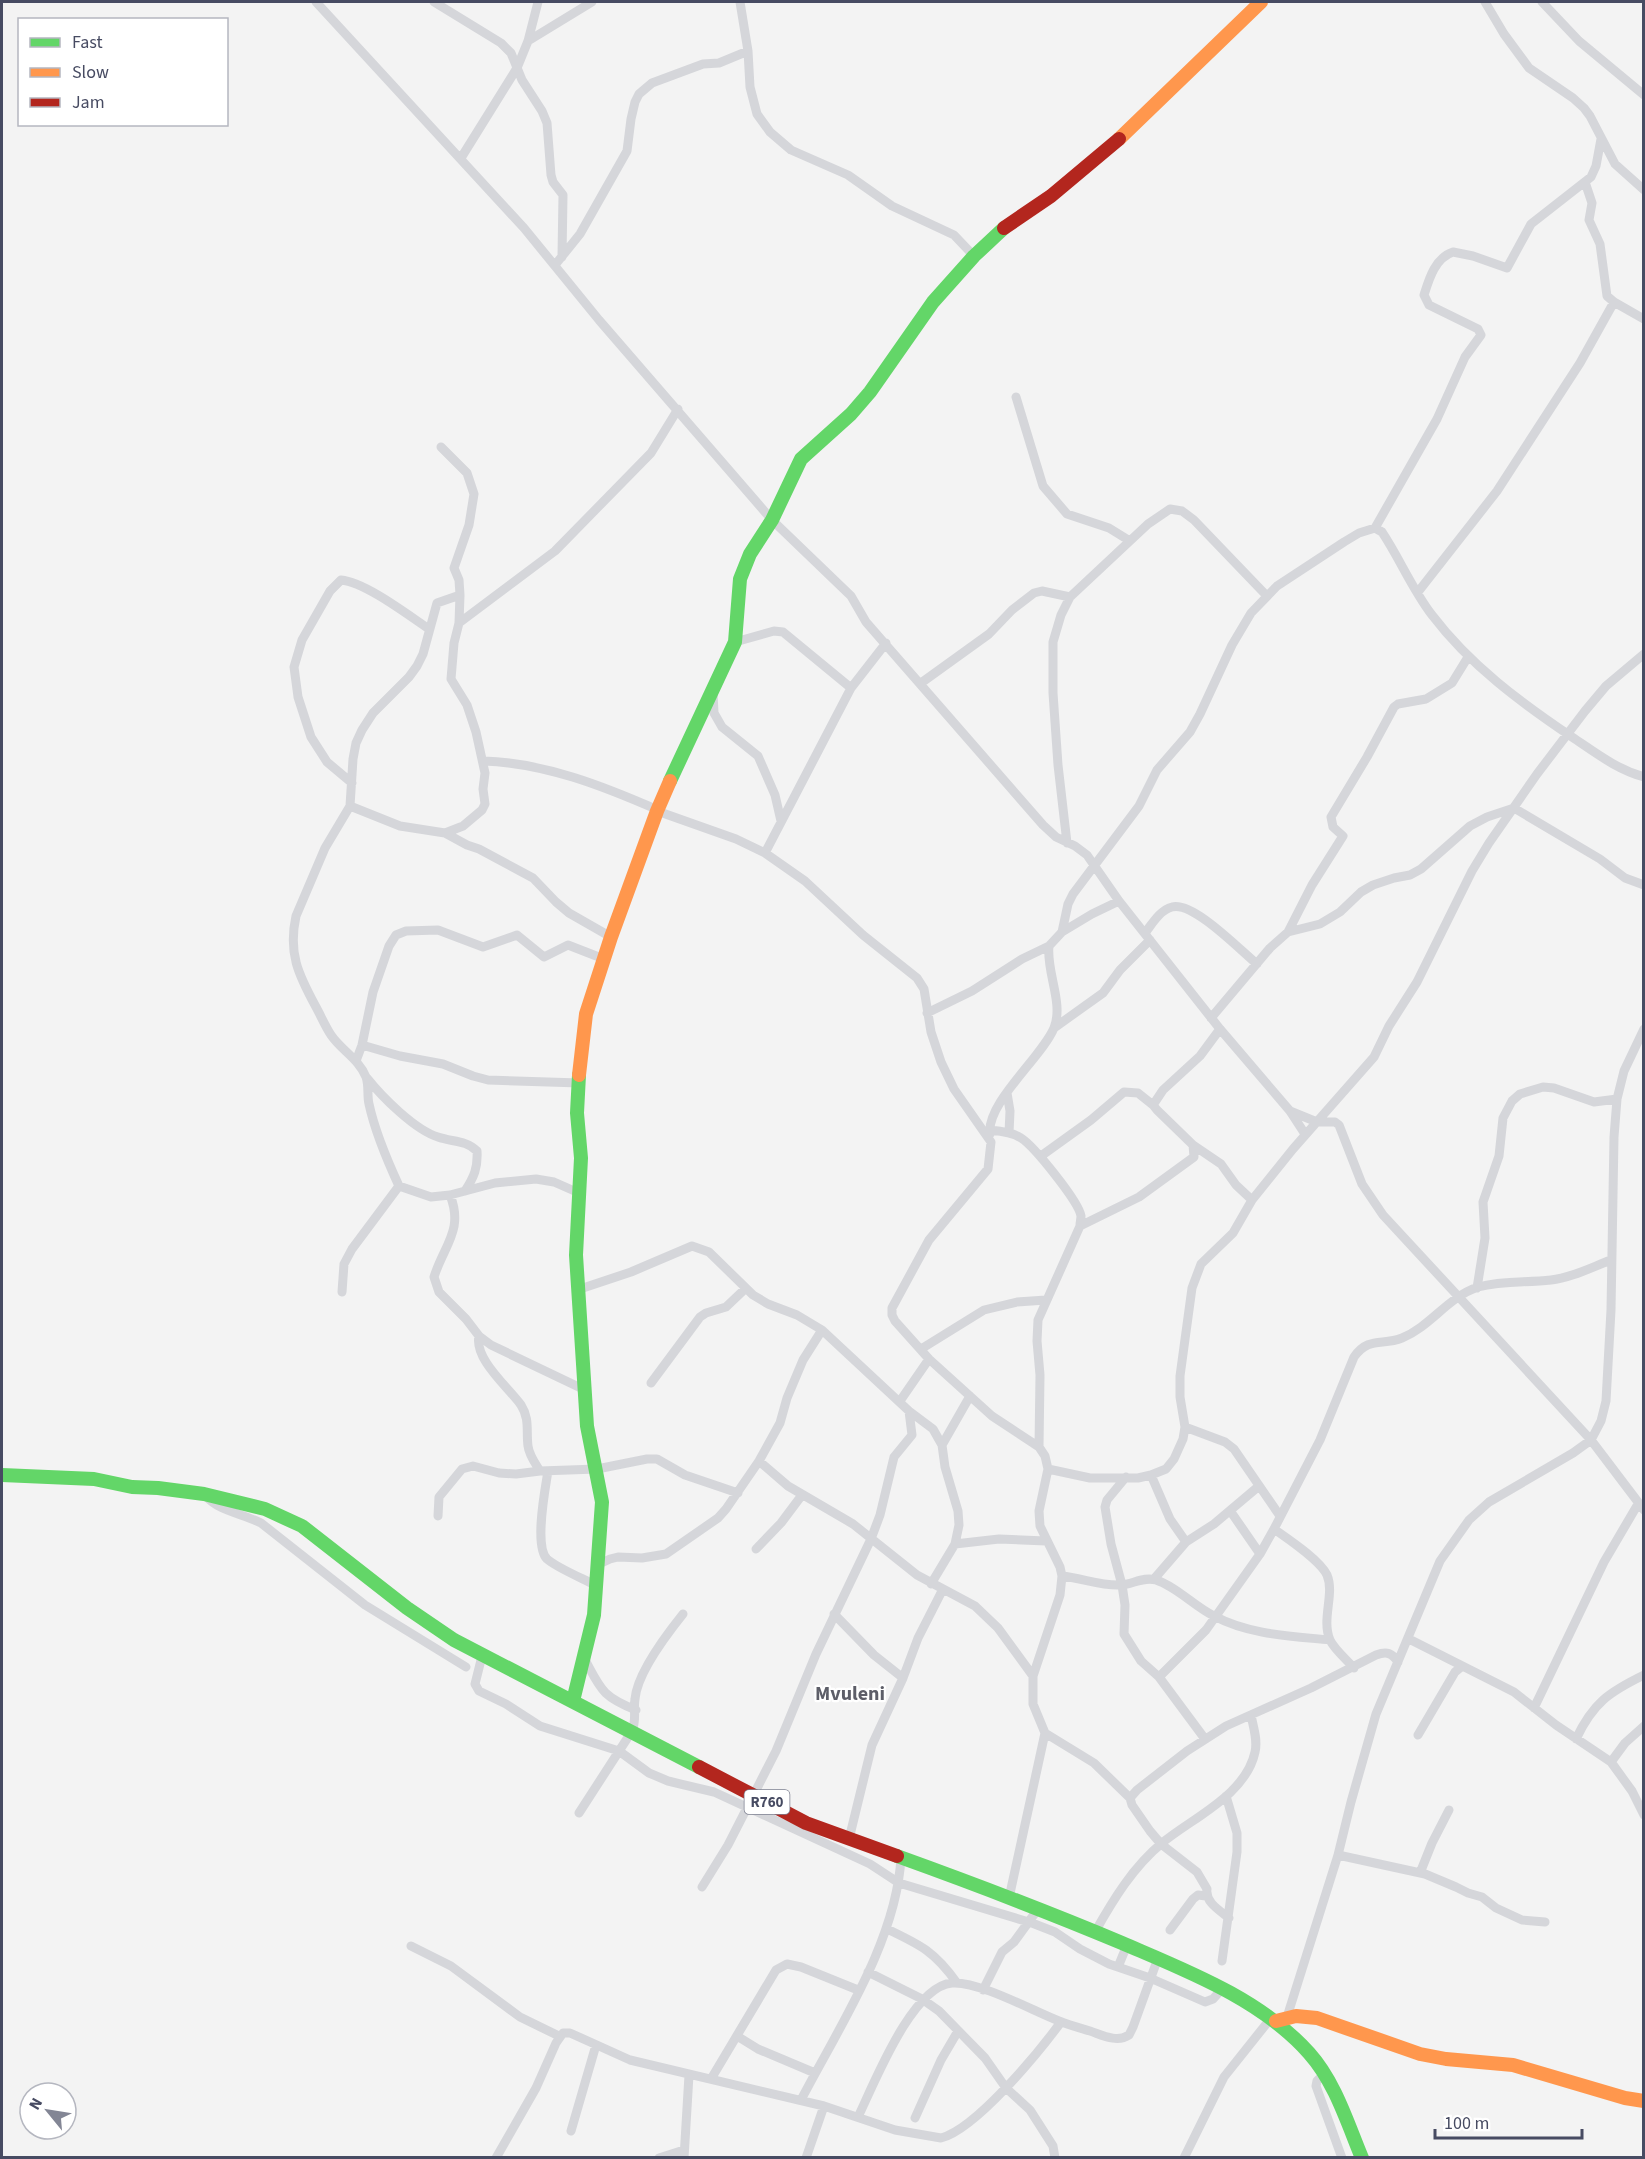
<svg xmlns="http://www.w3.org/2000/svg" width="1645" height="2159" font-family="'Source Sans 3',sans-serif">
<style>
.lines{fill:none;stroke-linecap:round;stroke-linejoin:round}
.street{stroke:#d5d6da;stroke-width:9}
.fast{stroke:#63d668;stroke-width:14}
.slow{stroke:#ff974d;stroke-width:14}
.jam{stroke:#b3261e;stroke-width:14}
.labels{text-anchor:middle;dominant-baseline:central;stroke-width:4.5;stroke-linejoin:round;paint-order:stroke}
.shield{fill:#fff;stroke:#7e8191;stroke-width:1.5}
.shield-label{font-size:15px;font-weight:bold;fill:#474b62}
.quarter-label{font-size:20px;font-weight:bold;fill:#5d5e68;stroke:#fff}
</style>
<rect width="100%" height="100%" fill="#f3f3f3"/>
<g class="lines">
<path class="street" d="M 316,2 L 524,228 L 599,320 L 772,520 L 851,596 L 866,622 L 1043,825 L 1056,837 L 1075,846 L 1087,855 L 1119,901 L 1220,1029 L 1290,1111 L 1305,1134
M 434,2 L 501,43 L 511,53 L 522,80 L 542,111 L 547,123 L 551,175 L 553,182 L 563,195 L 562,257
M 740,2 L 748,51 L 750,87 L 757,114 L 770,132 L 791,150 L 848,175 L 892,206 L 954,235 L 974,256
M 1485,2 L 1504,34 L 1529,68 L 1573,98 L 1584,108 L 1590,116 L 1615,164 L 1644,190
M 1542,2 L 1579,41 L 1644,95
M 528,41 L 592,2
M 461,158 L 517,68 L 528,41 L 538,2
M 1585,182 L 1592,203 L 1589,220 L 1600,244 L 1607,296 L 1614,302 L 1644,319
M 555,265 L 580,234 L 627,151 L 631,119 L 635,102 L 639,94 L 652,83 L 703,64 L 719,63 L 748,51
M 1016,397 L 1043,486 L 1067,514 L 1109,528 L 1130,541
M 441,447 L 467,473 L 474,494 L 469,525 L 454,568 L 459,580 L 460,595 L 459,623 L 454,643 L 451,679 L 467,705 L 476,732 L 485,773 L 483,789 L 485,804 L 482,810 L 463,826 L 445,833
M 1375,528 L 1437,419 L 1465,357 L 1481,335 L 1478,329 L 1429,305 L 1424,295 C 1429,279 1435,258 1453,252 L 1473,256 L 1507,268 L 1531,224 L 1591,177 L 1596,166 L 1601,139
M 1418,592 L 1497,491 L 1580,363 L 1614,302
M 459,623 L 555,551 L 651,453 L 678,409
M 735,642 L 774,631 L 783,632 L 851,688
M 921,683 L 989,634 L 1012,610 L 1034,593 L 1042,591 L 1070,597
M 713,693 L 714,713 L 722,727 L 758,756 L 775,795 L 781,821
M 484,761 C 545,763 603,786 658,810
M 352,783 L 327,762 L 311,737 L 298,697 L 294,667 L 302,640 L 330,591 L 341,580 C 365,582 408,615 429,629
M 350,806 L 400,826 L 445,833 L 467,845 L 479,849 L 533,878 L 556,902 L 569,913 L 611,937
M 657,811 L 736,839 L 765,853 L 805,881 L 863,935 L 917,978 L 924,989 L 931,1032 L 941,1062 L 954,1089 L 991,1142 L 988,1169 L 929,1240 L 892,1308 L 892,1315 L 895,1321 L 929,1359 L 992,1416 L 1039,1447 L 1045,1456 L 1048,1469 L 1039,1511 L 1040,1526 L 1060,1567 L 1062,1576 L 1060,1595 L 1033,1676 L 1033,1704 L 1045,1733 L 1009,1898
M 1067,843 L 1058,765 L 1053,693 L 1053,642 L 1061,615 L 1070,597 L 1148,524 L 1170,509 L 1182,511 L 1194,520 L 1266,595
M 765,853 L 851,688 L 886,643
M 1062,932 L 1092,914 L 1119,901
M 1288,932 L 1312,885 L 1343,836 L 1333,827 L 1331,817 L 1367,757 L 1394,707 L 1398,704 L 1426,699 L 1452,683 L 1468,657
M 1145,933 C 1152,924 1160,910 1172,907 C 1193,901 1240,950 1257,964
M 927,1013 L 972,991 L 1022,959 L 1049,946 L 1062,932 L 1068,904 L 1073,894 L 1139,806 L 1157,770 L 1190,732 L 1200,714 L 1232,645 L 1251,613 L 1277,586 L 1344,542 L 1359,533 L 1375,528 L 1382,532 C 1400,559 1412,589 1432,615 C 1470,665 1520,702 1572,737 C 1596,753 1616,769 1644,777
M 1211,1018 L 1270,948 L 1288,932 L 1320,924 L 1340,912 L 1361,892 L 1373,885 L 1394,878 L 1410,875 L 1421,869 L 1470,826 L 1487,817 L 1514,808 L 1600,859 L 1625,878 L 1644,885
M 1054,1028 L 1103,993 L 1120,970 L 1150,940
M 362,1045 L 400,1056 L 443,1064 L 473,1076 L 488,1080 L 580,1083
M 356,1061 L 362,1045 L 373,992 L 389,946 L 396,935 L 406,931 L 438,930 L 483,947 L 517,935 L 544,957 L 568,945 L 604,959
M 367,1078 C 382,1097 415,1130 438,1137 C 452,1142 466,1140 477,1151 C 478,1168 474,1177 465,1191
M 1007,1093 L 1010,1111 L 1009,1133
M 1290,1111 L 1317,1122 L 1335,1122 L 1339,1125 L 1362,1184 L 1383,1215 L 1591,1440 L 1644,1510
M 990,1130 C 1000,1131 1012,1132 1021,1138 C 1034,1146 1079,1202 1081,1216 C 1081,1219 1080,1222 1080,1226 L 1038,1320 L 1037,1341 L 1040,1375 L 1039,1447
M 990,1134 C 986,1103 1042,1057 1054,1028 C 1064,1003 1046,972 1049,946
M 1193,1145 L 1221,1164 L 1236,1185 L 1252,1200
M 1041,1156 L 1091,1120 L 1124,1092 L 1138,1093 L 1153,1105
M 399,1186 L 431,1197 L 450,1195 L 495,1183 L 536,1179 L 554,1182 L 579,1193
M 450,1195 C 464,1230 444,1245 434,1277 L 439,1292 L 466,1319 L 479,1336 L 491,1345 L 585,1390
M 1080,1226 L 1139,1197 L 1194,1157 L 1193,1145 L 1157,1110 L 1153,1105 L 1163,1090 L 1200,1056 L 1220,1029
M 1477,1288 L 1485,1238 L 1483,1202 L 1499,1156 L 1503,1118 L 1512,1101 L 1520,1094 L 1543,1087 L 1554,1088 L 1594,1102 L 1617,1099
M 577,1290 L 631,1272 L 692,1246 L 709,1252 L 753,1295 L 768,1304 L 797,1315 L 822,1330 L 909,1411 L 933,1429 L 942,1445 L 945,1467 L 958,1511 L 959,1525 L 955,1544 L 931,1584
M 342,1292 L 344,1264 L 352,1249 L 399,1186 C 387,1160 375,1132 369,1104 C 367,1096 369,1085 366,1077 C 359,1059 341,1050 331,1035 C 325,1026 321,1016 316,1007 C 298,974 288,953 296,916 L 325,848 L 350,806 L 353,759 L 356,743 L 362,730 L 373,713 L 409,677 L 417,666 L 423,654 L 437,603 L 460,595
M 479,1336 C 474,1359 508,1387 521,1405 C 530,1419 526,1431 528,1446 C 529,1455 535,1463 540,1471
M 921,1349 L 984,1310 L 1017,1302 L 1046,1300
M 651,1383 L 700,1317 L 706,1313 L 726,1307 L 746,1288
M 900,1401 L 929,1359
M 1185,1427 L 1225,1442 L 1234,1449 L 1280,1516
M 942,1445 L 970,1396
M 759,1461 L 788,1486 L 853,1524 L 917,1575 L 975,1606 L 998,1628 L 1033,1676
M 1048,1469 L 1090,1478 L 1138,1478 L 1151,1475 L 1166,1469 L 1174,1459 L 1183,1439 L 1185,1427 L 1180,1397 L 1180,1376 L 1192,1288 L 1201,1264 L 1233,1233 L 1252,1200 L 1293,1149 L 1374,1057 L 1389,1026 L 1417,982 L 1472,871 L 1489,843 L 1537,774 L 1585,711 L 1606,686 L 1644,654
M 548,1471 C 545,1490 534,1546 547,1559 C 557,1568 584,1579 597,1586
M 1151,1475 L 1170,1519 L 1186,1542
M 1126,1477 L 1107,1500 L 1105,1507 L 1111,1544 L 1122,1585 L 1125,1605 L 1124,1634 L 1141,1661 L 1159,1677 L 1205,1739
M 207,1497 C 219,1511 243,1514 261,1523 L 365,1605 L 466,1667
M 1231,1512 L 1260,1554
M 438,1516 L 439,1497 L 462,1469 L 473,1466 L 499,1473 L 516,1474 L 540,1471 L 597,1469 L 647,1459 L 657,1459 L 685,1475 L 738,1493
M 1274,1529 C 1288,1539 1320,1560 1327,1575 C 1335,1594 1321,1619 1330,1640 C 1334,1649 1347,1660 1354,1668
M 955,1544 L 999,1539 L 1046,1541
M 756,1549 L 781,1523 L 802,1495
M 597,1565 L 610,1559 L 618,1557 L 642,1558 L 666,1554 L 718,1518 L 726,1509 L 759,1461 L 780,1423 L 787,1398 L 803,1360 L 822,1330
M 1062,1576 C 1081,1578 1102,1586 1120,1585 C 1132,1585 1143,1576 1156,1580 C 1177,1587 1194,1606 1214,1616 C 1250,1635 1291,1636 1330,1640
M 1154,1579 L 1186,1542 L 1214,1524 L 1259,1486
M 834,1614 L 874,1655 L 903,1678
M 1409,1639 L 1514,1692 L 1556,1725 L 1611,1762 L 1632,1791 L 1644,1815
M 482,1656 L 475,1684 L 479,1691 L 506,1704 L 540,1726 L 619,1751 L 649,1773 L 668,1781 L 714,1792 L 870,1864 L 899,1883 L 1032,1923 L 1055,1932 L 1080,1949 L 1109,1964 L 1150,1978 L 1205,2002 L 1213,1999 L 1222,1989
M 584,1658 C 601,1689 601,1696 636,1710
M 1159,1677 L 1206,1630 L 1260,1554 L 1274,1529 L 1320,1440 L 1354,1357 C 1369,1336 1382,1346 1402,1338 C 1431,1326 1448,1297 1478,1287 C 1504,1280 1525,1283 1551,1280 C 1571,1278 1592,1267 1611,1260
M 1534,1708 L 1604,1562 L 1638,1504
M 1045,1733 L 1094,1763 L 1130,1798
M 1418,1735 L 1455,1672 L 1461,1667
M 1576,1739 C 1593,1703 1609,1692 1644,1675
M 1611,1762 L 1625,1743 L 1644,1726
M 579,1813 L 632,1731 C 637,1719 633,1711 635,1699 C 637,1674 667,1634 683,1614
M 849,1839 L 872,1745 L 903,1678 L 918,1638 L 943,1589
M 1338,1855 L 1425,1874 L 1456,1887 L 1468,1893 L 1482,1897 L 1496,1908 L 1522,1920 L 1545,1922
M 1420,1873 L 1432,1843 L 1449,1810
M 702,1887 L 728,1845 L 776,1751 L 816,1654 L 871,1539 L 880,1515 L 894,1457 L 912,1435 L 909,1411
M 1229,1918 C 1219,1910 1205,1902 1207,1889 L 1197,1872 L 1161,1844 L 1150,1831 L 1132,1805 L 1130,1798 L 1137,1790 L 1187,1751 L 1226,1726 L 1311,1688 L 1376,1655 C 1387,1651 1392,1653 1398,1662
M 887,1929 C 921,1945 935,1952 957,1983
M 1170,1930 L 1193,1899 L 1198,1895 L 1206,1896
M 1095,1932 C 1113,1900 1133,1867 1162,1843 C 1192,1818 1246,1795 1255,1752 C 1258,1740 1253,1726 1251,1715
M 411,1946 L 451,1966 L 520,2017 L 559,2036
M 1222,1961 L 1237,1852 L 1237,1833 L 1226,1796
M 1118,1967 L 1127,1945
M 868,1972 L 922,1999 L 939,2011 L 985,2058 L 1006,2088 L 1030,2110 L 1053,2146 L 1055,2158
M 983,1990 L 1002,1952 L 1014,1942 L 1038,1909
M 1287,2017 L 1338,1855 L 1351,1802 L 1376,1714 L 1440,1561 L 1469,1520 L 1489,1502 L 1573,1453 L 1591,1440 L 1601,1421 L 1606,1401 L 1611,1310 L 1614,1137 L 1617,1099 L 1624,1071 L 1644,1029
M 737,2036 L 758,2049 L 815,2073
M 1324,2074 L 1317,2081 L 1316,2086 L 1342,2158
M 711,2079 L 776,1970 L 787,1964 L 801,1967 L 858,1990
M 801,2100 C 839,2027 897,1940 901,1857
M 858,2117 C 874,2084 912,1986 952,1983 C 979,1981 1033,2011 1059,2021 C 1069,2025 1080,2028 1090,2031 C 1102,2035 1117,2043 1129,2035 L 1133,2027 L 1158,1958
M 915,2118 L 941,2060 L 958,2031
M 571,2131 L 596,2045
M 496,2158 L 536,2088 L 556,2043 L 563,2033 L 570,2033 L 630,2060 L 824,2106 L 895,2130 L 941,2138 C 976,2129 1039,2052 1061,2022
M 659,2158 L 684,2150
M 684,2158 L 689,2075
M 806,2158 L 824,2106
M 1184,2158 L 1224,2077 L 1271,2018"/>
<path class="fast" d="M 670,781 L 735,642 L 740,579 L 750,554 L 772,520 L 801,459 L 851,414 L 870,392 L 933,302 L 974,256 L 1004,228
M 2,1475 L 94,1479 L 132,1487 L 158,1488 L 204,1494 L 265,1509 L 302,1526 L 407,1608 L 454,1640 L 699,1767
M 573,1701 L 594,1615 L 602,1502 L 587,1426 L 576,1255 L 581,1158 L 577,1113 L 579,1075
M 897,1856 C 972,1883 1048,1912 1122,1943 C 1187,1971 1261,1999 1309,2053 C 1335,2082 1347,2122 1362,2158"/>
<path class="slow" d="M 1119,139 L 1261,2
M 579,1075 L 586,1014 L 611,937 L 657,811 L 670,781
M 1276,2021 L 1296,2016 L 1317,2018 L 1420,2054 L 1446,2059 L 1513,2065 L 1625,2098 L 1644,2101"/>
<path class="jam" d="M 1004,228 L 1051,196 L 1119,139
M 699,1767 L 806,1823 L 897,1856"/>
</g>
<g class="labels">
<rect class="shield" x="744.5" y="1790" width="45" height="24" rx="4.5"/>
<g class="shield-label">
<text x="767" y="1802">R760</text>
</g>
<g class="quarter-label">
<text x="850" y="1694">Mvuleni</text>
</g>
</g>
<rect width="1645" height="2159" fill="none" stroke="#474b62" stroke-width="6"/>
<rect x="18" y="18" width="210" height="108" fill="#ffffff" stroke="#b5b7c0" stroke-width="1.5"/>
<rect x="30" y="38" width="30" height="9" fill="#63d668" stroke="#b5b7c0" stroke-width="1.5"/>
<text x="72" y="48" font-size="18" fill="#474b62">Fast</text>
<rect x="30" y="68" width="30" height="9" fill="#ff974d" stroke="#b5b7c0" stroke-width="1.5"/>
<text x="72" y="78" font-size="18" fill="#474b62">Slow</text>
<rect x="30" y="98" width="30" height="9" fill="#b3261e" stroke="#b5b7c0" stroke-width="1.5"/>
<text x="72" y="108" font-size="18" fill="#474b62">Jam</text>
<g transform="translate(48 2111) rotate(300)"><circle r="28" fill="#ffffff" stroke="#b5b7c0" stroke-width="1.5"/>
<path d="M0-4.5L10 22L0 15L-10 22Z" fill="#838695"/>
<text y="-9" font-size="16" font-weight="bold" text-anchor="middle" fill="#474b62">N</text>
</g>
<path d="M1435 2129v9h147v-9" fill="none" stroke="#474b62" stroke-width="3"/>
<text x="1444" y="2129" font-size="18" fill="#474b62" stroke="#ffffff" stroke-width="4.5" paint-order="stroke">100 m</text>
</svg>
